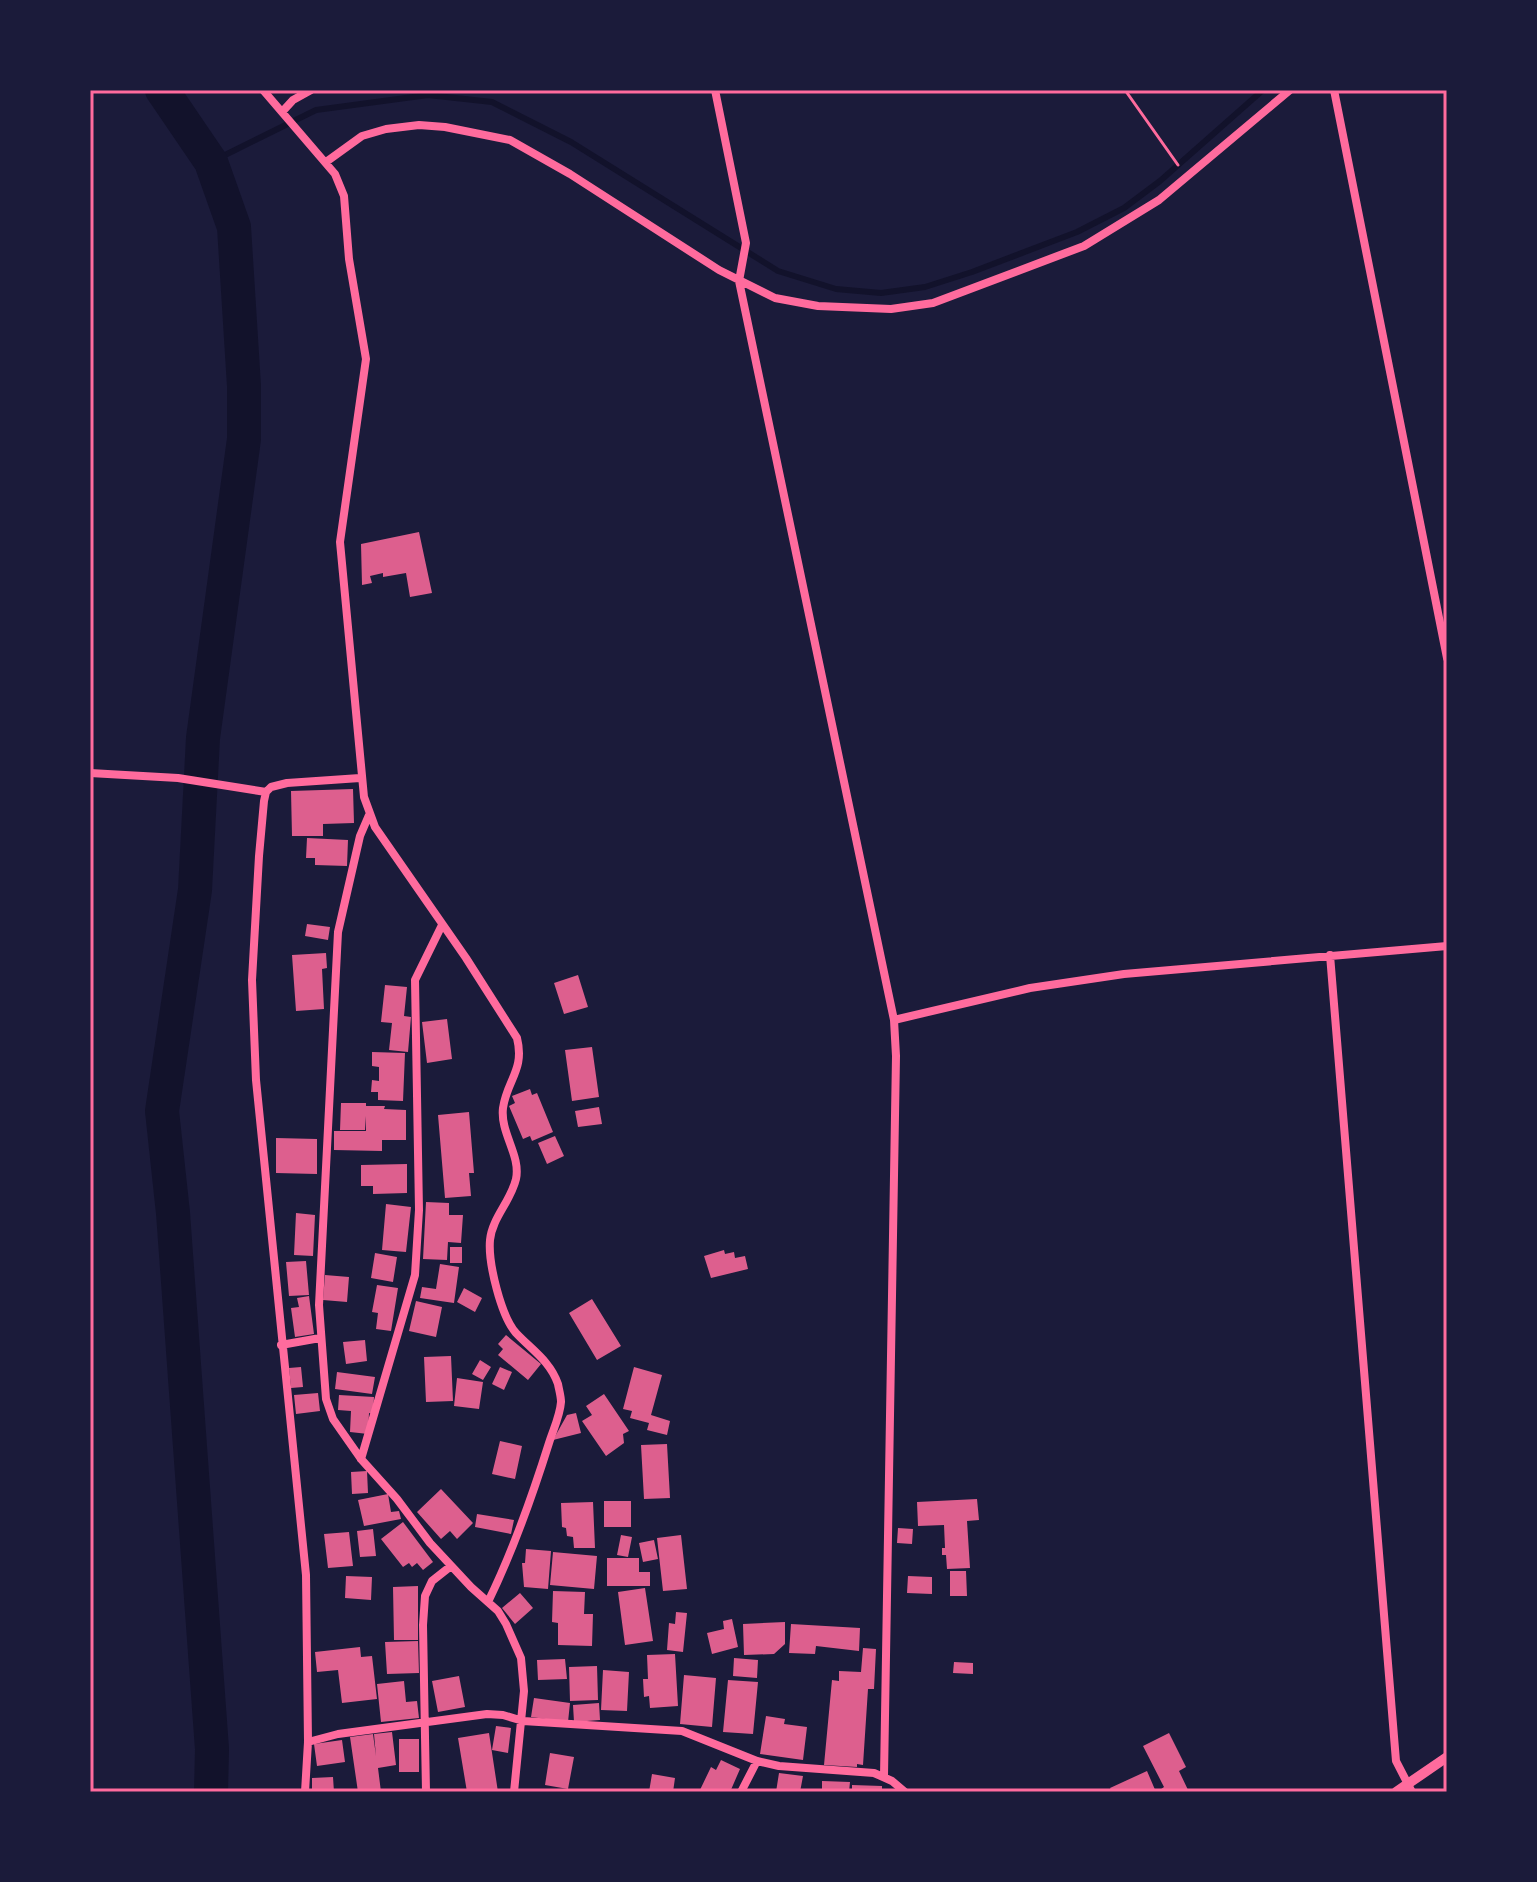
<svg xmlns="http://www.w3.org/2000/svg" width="1537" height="1882" font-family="'Fira Sans Condensed',sans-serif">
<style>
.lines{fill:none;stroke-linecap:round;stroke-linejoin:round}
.stream{stroke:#12122b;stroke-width:6}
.river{stroke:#12122b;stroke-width:34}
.building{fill:#dd5f8e}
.path{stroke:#ff6b9d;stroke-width:3}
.minor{stroke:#ff6b9d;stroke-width:8}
.tertiary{stroke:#ff6b9d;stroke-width:10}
.neatline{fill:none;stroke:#ff6b9d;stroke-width:3}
</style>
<rect width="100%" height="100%" fill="#1b1b3a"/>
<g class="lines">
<path class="stream" d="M 211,162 L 316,110 L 428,95 L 492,102 L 571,142 L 778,271 L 836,289 L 881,293 L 925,287 L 972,272 L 1077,232 L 1124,208 L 1160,181 L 1263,90"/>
<path class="river" d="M 162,90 L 211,162 L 234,227 L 244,386 L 244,439 L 203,738 L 195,890 L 162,1111 L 173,1213 L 212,1749 L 211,1792"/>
</g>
<path class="building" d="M 419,532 L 432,593 L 410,597 L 406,573 L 383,577 L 383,573 L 370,576 L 372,583 L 362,585 L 361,544 Z
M 353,789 L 354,823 L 323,824 L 323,836 L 292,836 L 291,791 Z
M 307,838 L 348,840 L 347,866 L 315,865 L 315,858 L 306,858 Z
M 307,924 L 330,927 L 328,940 L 305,936 Z
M 326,953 L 327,968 L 322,969 L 324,1009 L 296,1011 L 292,955 Z
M 578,975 L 588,1007 L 564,1014 L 554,983 Z
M 385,985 L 407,987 L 404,1016 L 411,1017 L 408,1052 L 389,1050 L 392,1023 L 381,1022 Z
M 447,1019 L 452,1059 L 427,1063 L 422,1022 Z
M 592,1047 L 599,1097 L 572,1101 L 565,1050 Z
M 372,1052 L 405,1053 L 403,1101 L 378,1100 L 378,1092 L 371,1092 L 372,1080 L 379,1081 L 379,1067 L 372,1066 Z
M 530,1089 L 532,1095 L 537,1093 L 553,1132 L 532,1141 L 530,1136 L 523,1139 L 509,1106 L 515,1103 L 512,1096 Z
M 341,1103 L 366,1103 L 366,1106 L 385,1106 L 384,1109 L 406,1110 L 406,1140 L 382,1140 L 382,1151 L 334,1150 L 334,1131 L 366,1131 L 366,1116 L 365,1130 L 340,1130 Z
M 599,1107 L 602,1124 L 578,1127 L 575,1111 Z
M 469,1112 L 474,1173 L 469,1173 L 471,1196 L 445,1198 L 438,1115 Z
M 555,1136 L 564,1156 L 547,1164 L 538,1143 Z
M 276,1138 L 317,1139 L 317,1174 L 276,1173 Z
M 407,1164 L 407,1193 L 373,1194 L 373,1186 L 361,1186 L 361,1165 Z
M 426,1202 L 449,1203 L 449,1215 L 463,1215 L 461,1243 L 448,1242 L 447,1260 L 423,1259 Z
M 386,1204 L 411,1207 L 406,1252 L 382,1250 Z
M 296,1213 L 315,1215 L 313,1256 L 294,1255 Z
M 450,1247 L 462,1247 L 462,1263 L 450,1263 Z
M 724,1250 L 725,1254 L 734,1252 L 735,1258 L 745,1256 L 748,1269 L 711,1278 L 704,1256 Z
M 375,1253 L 397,1257 L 393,1282 L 371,1278 Z
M 306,1261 L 309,1295 L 289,1296 L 286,1262 Z
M 440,1264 L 459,1267 L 454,1303 L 420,1298 L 422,1287 L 436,1289 Z
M 325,1275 L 349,1277 L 347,1302 L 323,1300 Z
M 377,1285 L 398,1288 L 391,1331 L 376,1329 L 378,1313 L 372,1312 Z
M 464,1288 L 482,1298 L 475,1312 L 457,1302 Z
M 309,1296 L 314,1334 L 295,1337 L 291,1308 L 299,1307 L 297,1298 Z
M 592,1299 L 621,1346 L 597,1360 L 569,1313 Z
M 416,1301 L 442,1307 L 436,1337 L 409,1331 Z
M 506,1335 L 541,1364 L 528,1380 L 498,1355 L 503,1349 L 498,1344 Z
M 365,1340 L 367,1361 L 346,1364 L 343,1342 Z
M 451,1356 L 453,1401 L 426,1402 L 424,1357 Z
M 480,1360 L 491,1367 L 483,1380 L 472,1374 Z
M 301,1367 L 303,1387 L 291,1388 L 289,1368 Z
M 500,1367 L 512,1372 L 504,1390 L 492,1384 Z
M 634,1367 L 662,1375 L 651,1415 L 670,1421 L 667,1435 L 647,1430 L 649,1423 L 630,1418 L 632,1411 L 623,1409 Z
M 337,1372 L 375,1377 L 372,1394 L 335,1389 Z
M 457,1378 L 483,1382 L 479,1409 L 454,1406 Z
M 318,1393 L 320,1411 L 296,1414 L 294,1395 Z
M 604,1394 L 629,1431 L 623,1434 L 624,1443 L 606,1456 L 582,1421 L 592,1415 L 586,1406 Z
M 339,1395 L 374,1397 L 373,1414 L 369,1413 L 368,1434 L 350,1432 L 351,1411 L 338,1410 Z
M 576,1413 L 581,1433 L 553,1440 L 567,1415 Z
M 500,1441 L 522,1446 L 515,1479 L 492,1474 Z
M 667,1444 L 670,1498 L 644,1499 L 641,1445 Z
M 367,1471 L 368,1493 L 352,1494 L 351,1472 Z
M 441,1489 L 473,1523 L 457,1539 L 450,1531 L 441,1539 L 417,1512 Z
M 388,1494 L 391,1512 L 399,1511 L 401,1519 L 364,1526 L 358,1500 Z
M 977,1499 L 979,1520 L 967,1521 L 970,1568 L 947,1569 L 946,1555 L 942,1555 L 942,1548 L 945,1548 L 944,1525 L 918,1526 L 917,1502 Z
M 604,1501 L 631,1501 L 631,1527 L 604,1527 Z
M 593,1502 L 595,1548 L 574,1548 L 573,1537 L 567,1536 L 566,1528 L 562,1527 L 561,1503 Z
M 477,1514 L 514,1520 L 511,1534 L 475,1527 Z
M 403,1522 L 433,1562 L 423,1570 L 417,1563 L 412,1567 L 409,1563 L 403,1567 L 381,1539 Z
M 898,1528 L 913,1529 L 912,1544 L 897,1543 Z
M 373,1529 L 376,1556 L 360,1557 L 357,1531 Z
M 349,1532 L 353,1566 L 328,1568 L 324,1534 Z
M 621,1535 L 632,1537 L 628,1557 L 617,1555 Z
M 681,1535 L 687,1589 L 663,1591 L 657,1538 Z
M 654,1540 L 658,1559 L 643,1562 L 639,1543 Z
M 526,1549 L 551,1551 L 548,1589 L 524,1587 L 522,1563 L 525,1563 Z
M 553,1552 L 597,1556 L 594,1589 L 550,1585 Z
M 607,1558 L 639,1558 L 639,1572 L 650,1572 L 650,1586 L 607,1586 Z
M 950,1571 L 966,1571 L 967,1596 L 950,1596 Z
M 346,1576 L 372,1577 L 371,1600 L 345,1598 Z
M 908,1576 L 932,1577 L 932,1594 L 907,1593 Z
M 418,1586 L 418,1640 L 394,1640 L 393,1587 Z
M 645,1588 L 653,1641 L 625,1645 L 618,1592 Z
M 553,1591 L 585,1592 L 584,1614 L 593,1614 L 592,1646 L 558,1645 L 558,1623 L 552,1622 Z
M 520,1593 L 533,1608 L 515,1624 L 502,1608 Z
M 676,1612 L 687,1613 L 683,1652 L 667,1650 L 669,1623 L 675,1624 Z
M 732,1619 L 738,1647 L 712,1654 L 707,1633 L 724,1629 L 723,1621 Z
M 785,1622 L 785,1644 L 774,1654 L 744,1655 L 743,1624 Z
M 791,1624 L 860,1628 L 859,1651 L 816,1646 L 815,1654 L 789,1653 Z
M 418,1641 L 419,1673 L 387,1674 L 385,1642 Z
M 360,1647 L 361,1657 L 372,1656 L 377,1699 L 342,1703 L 338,1670 L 317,1672 L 315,1652 Z
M 863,1648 L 876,1649 L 874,1689 L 868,1689 L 863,1765 L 857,1764 L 857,1767 L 824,1765 L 832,1680 L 839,1681 L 839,1671 L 861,1672 Z
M 675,1654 L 678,1706 L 650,1708 L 649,1696 L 644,1697 L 643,1679 L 648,1679 L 647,1655 Z
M 734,1658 L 758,1660 L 757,1678 L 733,1676 Z
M 565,1659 L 567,1679 L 538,1680 L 537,1660 Z
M 954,1662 L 973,1663 L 973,1674 L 953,1673 Z
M 597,1666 L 598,1700 L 570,1701 L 569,1667 Z
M 603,1670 L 629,1672 L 627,1711 L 601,1710 Z
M 684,1675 L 716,1678 L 712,1727 L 680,1724 Z
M 459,1676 L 465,1707 L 438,1712 L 432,1681 Z
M 728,1680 L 758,1682 L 753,1734 L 723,1732 Z
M 404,1681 L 406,1702 L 417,1701 L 419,1718 L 381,1722 L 377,1684 Z
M 534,1698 L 570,1703 L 568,1722 L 531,1717 Z
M 599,1703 L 600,1720 L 574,1722 L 573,1705 Z
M 766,1716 L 785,1719 L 784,1724 L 807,1727 L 803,1760 L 760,1754 Z
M 496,1726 L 511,1728 L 508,1753 L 492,1750 Z
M 392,1732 L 396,1765 L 378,1768 L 381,1792 L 358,1792 L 350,1737 L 373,1734 L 376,1756 L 374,1734 Z
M 489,1733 L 498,1792 L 467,1792 L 458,1738 Z
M 1169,1733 L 1186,1767 L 1179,1771 L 1189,1792 L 1157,1792 L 1164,1787 L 1143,1746 Z
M 399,1739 L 419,1739 L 419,1772 L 399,1772 Z
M 342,1740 L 345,1762 L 317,1766 L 314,1744 Z
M 550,1753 L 574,1757 L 568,1789 L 545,1785 Z
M 721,1760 L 740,1769 L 730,1792 L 699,1792 L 711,1767 L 716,1770 Z
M 1147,1771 L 1156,1792 L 1112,1792 L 1110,1788 Z
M 779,1773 L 803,1776 L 800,1792 L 776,1792 Z
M 652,1774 L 675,1778 L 673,1792 L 649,1792 Z
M 333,1777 L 334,1792 L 312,1791 L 312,1778 Z
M 822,1781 L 850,1782 L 849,1792 L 822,1792 Z
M 852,1785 L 882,1786 L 882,1792 L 852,1792 Z"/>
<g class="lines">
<path class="path" d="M 1125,90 L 1178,165"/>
<path class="minor" d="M 263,90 L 335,174 L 344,196 L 349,259 L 366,359 L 340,542 L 364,797 L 375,827 L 466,958 L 517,1038 C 525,1070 507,1080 503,1108 C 500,1133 521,1155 516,1179 C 511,1201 492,1218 490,1240 C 488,1263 501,1316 516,1333 C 532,1350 550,1361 558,1384 C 559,1390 561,1396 561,1402 C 560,1416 553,1430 549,1443 C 532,1497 513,1551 488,1602
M 715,90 L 746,243 L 739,281 L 894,1020 L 896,1056 L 884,1776
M 1334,90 L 1447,658
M 282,112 L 293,100 L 311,90
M 326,162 L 362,136 L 386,129 L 419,125 L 445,127 L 510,140 L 570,174 L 719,270 L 775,298 L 818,306 L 891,309 L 933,303 L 1084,246 L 1159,200 L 1290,90
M 90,773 L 178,778 L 266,792
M 369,815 L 360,836 L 338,932 L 319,1305 L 326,1399 L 333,1419 L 361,1459 L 397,1499 L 430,1543 L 471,1587 L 498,1611 L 506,1624 L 521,1658 L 524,1691 L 514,1792
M 1330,955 L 1396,1761 L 1412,1792
M 894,1020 L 1030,988 L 1124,974 L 1447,946
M 281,1345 L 320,1338
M 361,1459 L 415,1275 L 419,1210 L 415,980 L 442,925
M 308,1742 L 338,1734 L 487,1714 L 503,1715 L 523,1721 L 682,1731 L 757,1761 L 779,1766 L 874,1773 L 892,1781 L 905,1792
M 305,1792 L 308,1742 L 306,1575 L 256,1080 L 252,980 L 259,856 L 264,801 L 266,792 L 271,787 L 287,783 L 360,778
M 426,1792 L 423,1625 L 425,1596 L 432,1581 L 451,1566
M 741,1792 L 757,1761"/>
<path class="tertiary" d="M 1396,1792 L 1447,1757"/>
</g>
<rect width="1537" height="1882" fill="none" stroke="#1b1b3a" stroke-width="184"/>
<rect x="92" y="92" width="1353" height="1698" class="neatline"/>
</svg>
